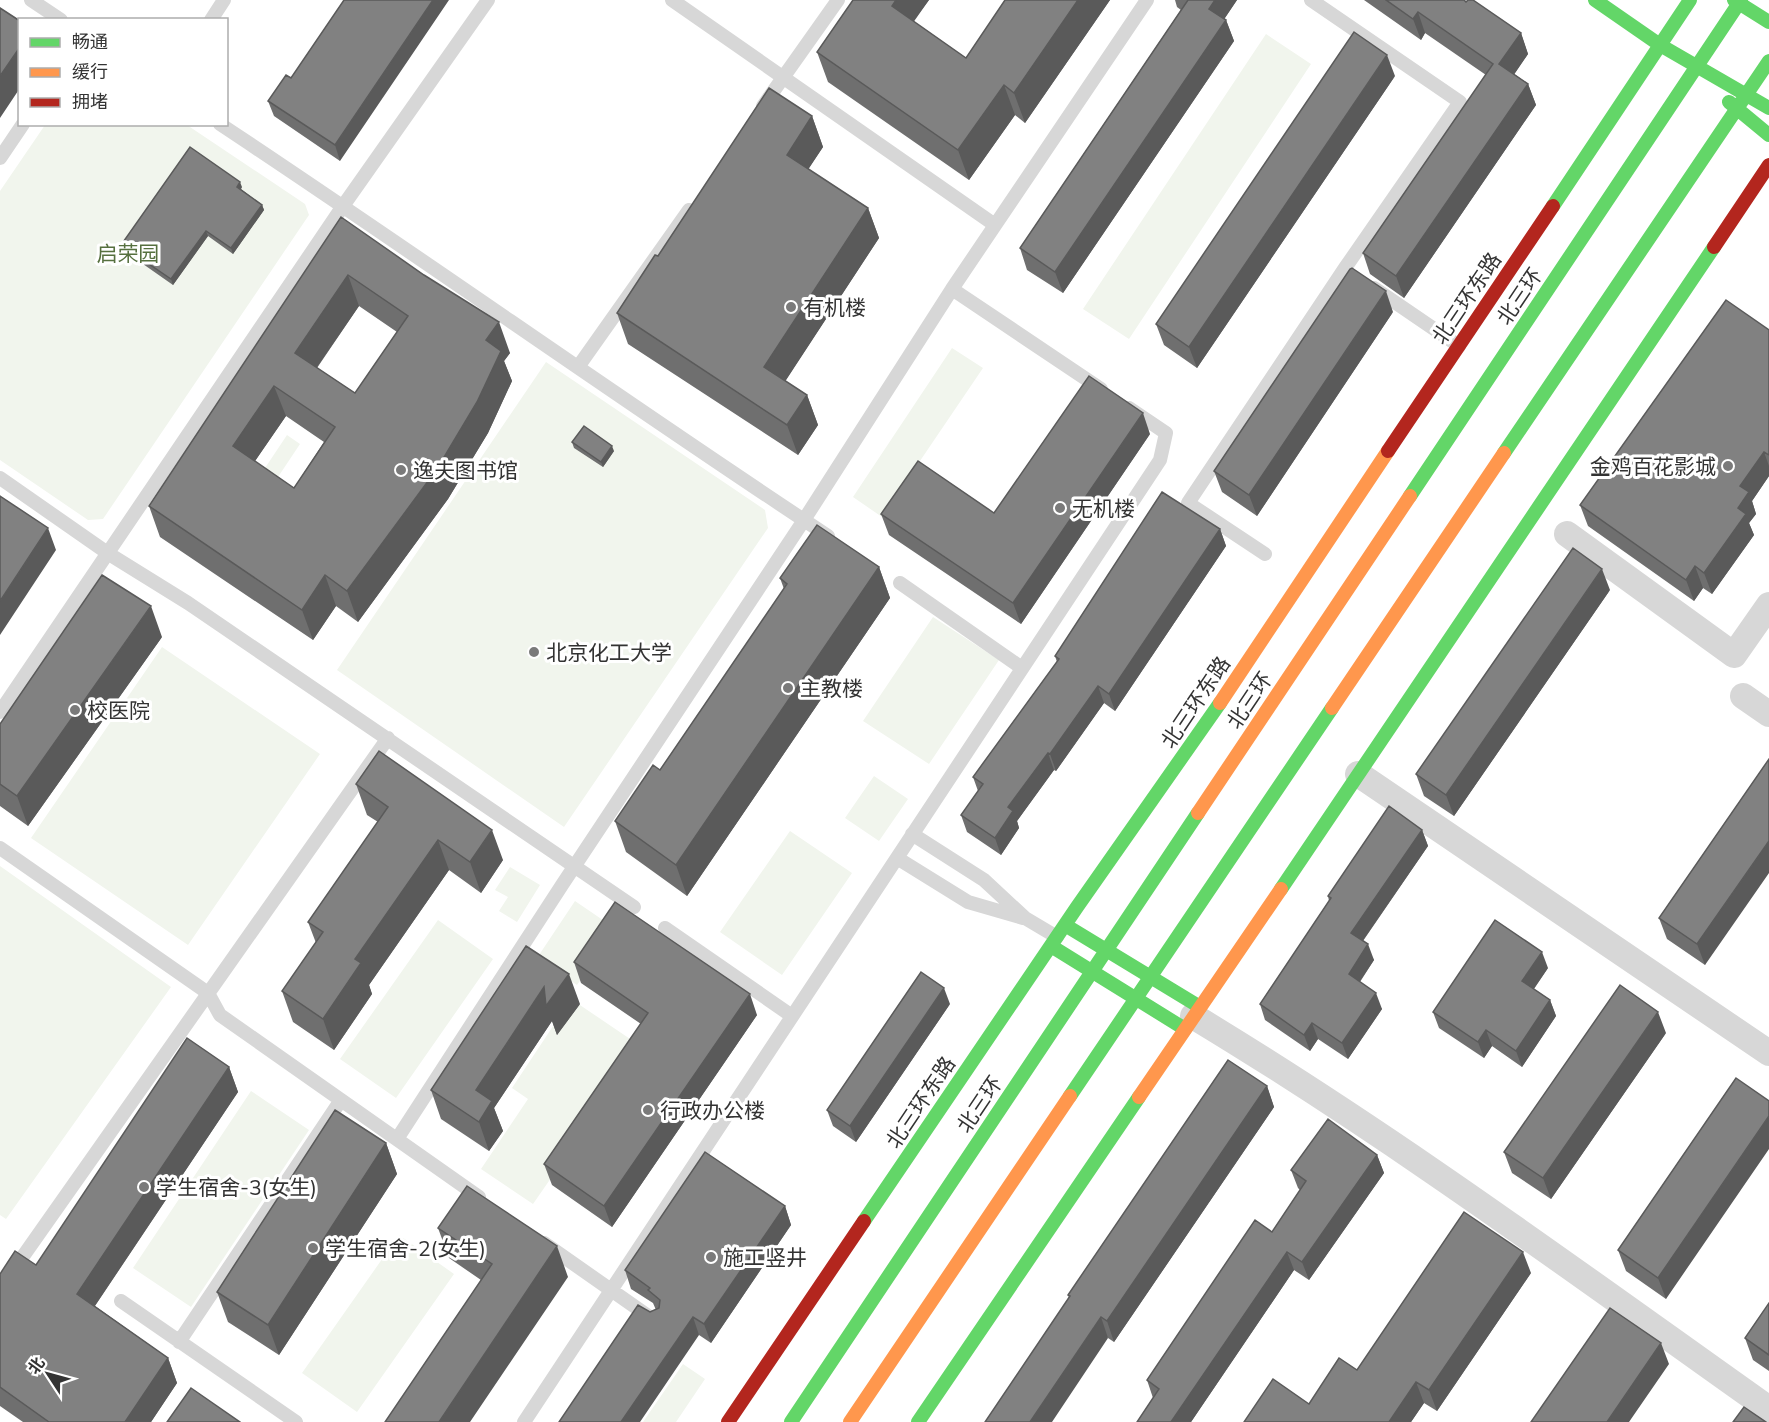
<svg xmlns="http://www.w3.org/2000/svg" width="1769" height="1422" font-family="Mulish,'Noto Sans SC',sans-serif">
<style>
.green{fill:#f1f5ed}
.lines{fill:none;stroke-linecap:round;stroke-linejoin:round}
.lane{stroke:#d7d7d7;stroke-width:14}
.street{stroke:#d7d7d7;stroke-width:26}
.fast{stroke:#63d668;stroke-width:14}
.slow{stroke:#ff974d;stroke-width:14}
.jam{stroke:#b3261e;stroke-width:14}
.wall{fill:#6f6f6f;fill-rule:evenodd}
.shaded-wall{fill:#5a5a5a}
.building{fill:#818181;stroke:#5a5a5a;stroke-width:1.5;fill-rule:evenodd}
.poi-dot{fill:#7a7a7a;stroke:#fff;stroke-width:2}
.labels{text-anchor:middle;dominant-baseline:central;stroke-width:6;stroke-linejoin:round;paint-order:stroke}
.park-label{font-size:21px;fill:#56703f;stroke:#fff}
.street-label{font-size:21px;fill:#333;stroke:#fff}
.poi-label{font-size:21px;fill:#333;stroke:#fff;text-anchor:start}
</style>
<rect width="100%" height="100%" fill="#fff"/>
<path class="green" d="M 1266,34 L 1311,64 L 1129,339 L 1083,309 Z
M 45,125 L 187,125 L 305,204 L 309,215 L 103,519 L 88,520 L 0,460 L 0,191 Z
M 952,348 L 983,368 L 882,517 L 853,497 Z
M 546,362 L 765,510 L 768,528 L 564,827 L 337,670 Z
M 287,435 L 300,444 L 274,483 L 261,474 Z
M 933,617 L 999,660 L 929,764 L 863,721 Z
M 162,647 L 320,754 L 188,945 L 31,838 Z
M 874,776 L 908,799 L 879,841 L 845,818 Z
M 790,831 L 852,873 L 782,975 L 720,932 Z
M 0,866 L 171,987 L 6,1219 L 0,1215 Z
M 510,867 L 540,885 L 517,922 L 499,911 L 508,897 L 495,890 Z
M 575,901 L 616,929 L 577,985 L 537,958 Z
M 438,920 L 493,959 L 396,1098 L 340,1059 Z
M 571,999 L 642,1047 L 533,1204 L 481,1169 L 528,1099 L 512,1088 Z
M 251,1091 L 309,1130 L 191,1307 L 133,1268 Z
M 399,1235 L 454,1274 L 357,1412 L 302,1373 Z
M 683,1364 L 705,1379 L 676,1422 L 643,1422 Z"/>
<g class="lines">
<path class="lane" d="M 31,0 L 61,20
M 672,0 L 995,225
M 211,20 L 224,0
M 763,106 L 838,0
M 220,124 C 424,259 624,402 828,536
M 0,158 L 23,124
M 1374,288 L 1459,346
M 952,289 L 1101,389
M 578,367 L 689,210
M 0,478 L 109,554 L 188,603 L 634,907
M 1265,554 L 1188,503 L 1345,268 L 1460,102 L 1311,0
M 900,583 L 1022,668
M 0,712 L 343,206 L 488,0
M 912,834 L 984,880 L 1025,918 L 1057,937
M 0,848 L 208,993 L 220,1015 L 479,1197
M 897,858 L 968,902 L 1023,918
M 665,928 L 792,1016
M 397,1139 L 562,885 L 804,520 L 952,289 L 1147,0
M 544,1243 L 651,1318
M 0,1289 L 388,738
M 121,1301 L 296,1422
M 179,1342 L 341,1100
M 524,1422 L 1160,460 L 1166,433 L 1129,408"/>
<path class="street" d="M 1567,534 L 1734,655 L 1769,605
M 1743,696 L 1769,714
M 1358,774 L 1769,1053
M 1193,1016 C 1392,1136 1580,1275 1769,1409"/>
<path class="fast" d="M 1595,0 L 1660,45 L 1769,108
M 1734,0 L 1769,22
M 1729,102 L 1769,135
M 1553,206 L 1690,0
M 1504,453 L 1769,61
M 1410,496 L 1741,0
M 1281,889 L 1714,247
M 1065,925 L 1200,1007
M 1051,946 L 1185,1029
M 1070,1096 L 1332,708
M 864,1221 L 1077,907 L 1220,703
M 791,1422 L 1198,813
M 918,1422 L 1139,1097"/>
<path class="slow" d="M 1220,703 L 1388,451
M 1332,708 L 1504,453
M 1198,813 L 1410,496
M 1139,1097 L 1281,889
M 850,1422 L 1070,1096"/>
<path class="jam" d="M 1714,247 L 1769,165
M 1388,451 L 1553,206
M 728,1422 L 864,1221"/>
</g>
<path class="wall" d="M 344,0 L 340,161 L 274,116 L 268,101 L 291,78 Z
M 853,0 L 929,0 L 913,21 L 966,58 L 1005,0 L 1110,0 L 1025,123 L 1015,115 L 969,180 L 828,82 L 817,52 Z
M 1175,0 L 1237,0 L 1224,19 L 1226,20 L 1234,41 L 1063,293 L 1027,270 L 1020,248 L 1181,10 L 1177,7 Z
M 1364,0 L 1464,0 L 1521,33 L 1528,54 L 1514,74 L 1528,84 L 1536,105 L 1404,298 L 1370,274 L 1363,253 L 1486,75 L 1425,33 L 1421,40 Z
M 1395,76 L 1197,368 L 1164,345 L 1156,324 Z
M 812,116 L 823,147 L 808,169 L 868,208 L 879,238 L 785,381 L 807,395 L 818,425 L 798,455 L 628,344 L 617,313 L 658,256 Z
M 242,187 L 241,189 L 262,205 L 264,210 L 233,254 L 208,236 L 173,285 L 123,250 L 121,245 Z
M 341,217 L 510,353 L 504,361 L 512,381 L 488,433 L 448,499 L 358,622 L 336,606 L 313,640 L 160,537 L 149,506 ZM 359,306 L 397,332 L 355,393 L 317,368 ZM 286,416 L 324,442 L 294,488 L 255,461 Z
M 1393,312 L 1257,516 L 1222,492 L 1214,471 Z
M 1769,330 L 1769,476 L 1752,501 L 1756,514 L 1749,523 L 1754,535 L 1712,594 L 1703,588 L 1694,601 L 1588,526 L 1580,505 Z
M 1150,434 L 1021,624 L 889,535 L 881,514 L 994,513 Z
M 572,442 L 614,451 L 603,467 L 574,448 Z
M 1220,529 L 1226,546 L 1115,711 L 1104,703 L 1056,771 L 1054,770 L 1017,821 L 1019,828 L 1001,855 L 967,832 L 961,815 L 978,791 L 973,777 L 1057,662 L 1055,656 Z
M 879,567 L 890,598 L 687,896 L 626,852 L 615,821 L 660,770 L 784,589 L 780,578 Z
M 1610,590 L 1454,816 L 1424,796 L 1416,774 Z
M 162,637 L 28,826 L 0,806 L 0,724 Z
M 1769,759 L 1705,965 L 1667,939 L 1659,918 Z
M 356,784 L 503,860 L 481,893 L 449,870 L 369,985 L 372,994 L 334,1050 L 293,1022 L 282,991 L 316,943 L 308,922 L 378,822 L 367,815 Z
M 1422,830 L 1428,846 L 1363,941 L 1374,960 L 1360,982 L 1382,1009 L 1348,1059 L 1318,1039 L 1310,1051 L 1265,1020 L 1260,1004 L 1329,901 L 1328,896 Z
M 574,962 L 757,1015 L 612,1227 L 552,1185 L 544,1164 L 641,1024 L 581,983 Z
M 1548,968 L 1534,989 L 1550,1000 L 1556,1016 L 1522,1067 L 1492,1046 L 1484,1058 L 1439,1028 L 1433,1012 Z
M 580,1004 L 557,1035 L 552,1021 L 494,1108 L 503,1131 L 489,1151 L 441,1119 L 431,1090 Z
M 950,1004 L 856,1142 L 833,1126 L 827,1110 Z
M 1666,1033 L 1551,1199 L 1512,1173 L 1504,1152 Z
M 229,1067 L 238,1092 L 95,1306 L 168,1358 L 177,1383 L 151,1422 L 23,1422 L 0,1406 L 0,1274 L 36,1265 Z
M 1736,1078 L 1666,1299 L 1626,1271 L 1618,1250 Z
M 1267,1086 L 1274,1107 L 1114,1342 L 1108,1338 L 1069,1298 L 1068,1295 Z
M 386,1143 L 397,1174 L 279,1355 L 228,1322 L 217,1292 Z
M 1377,1155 L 1384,1173 L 1309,1280 L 1294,1270 L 1191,1422 L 1137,1422 L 1153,1398 L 1147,1380 L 1272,1232 L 1300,1190 L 1298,1188 L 1291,1170 Z
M 785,1206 L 791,1225 L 711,1343 L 699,1335 L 650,1312 L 656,1310 L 653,1303 L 631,1289 L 625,1270 Z
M 438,1228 L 568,1277 L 481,1280 L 449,1258 Z
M 1531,1273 L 1437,1411 L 1424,1403 L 1411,1422 L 1244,1422 L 1309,1404 L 1357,1370 Z
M 1769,1303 L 1769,1371 L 1753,1360 L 1745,1338 Z"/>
<path class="shaded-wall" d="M 433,0 L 449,0 L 340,161 L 335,145 Z
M 896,0 L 929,0 L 903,37 L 892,6 Z
M 1078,0 L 1110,0 L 1025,123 L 1014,93 Z
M 1215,0 L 1237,0 L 1217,30 L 1209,9 Z
M 1418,12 L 1425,33 L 1421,40 L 1413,19 Z
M 1226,20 L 1234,41 L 1063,293 L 1055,272 Z
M 1521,33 L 1528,54 L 1507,85 L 1499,64 Z
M 20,47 L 20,88 L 0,118 L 0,76 Z
M 1387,55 L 1395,76 L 1197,368 L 1189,347 Z
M 1528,84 L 1536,105 L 1404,298 L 1396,276 Z
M 1004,85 L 1015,115 L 969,180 L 958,150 Z
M 812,116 L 823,147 L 798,185 L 787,155 Z
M 240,182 L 242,187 L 239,192 L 237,187 Z
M 262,205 L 264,210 L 233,254 L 231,248 Z
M 868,208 L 879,238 L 775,397 L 764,367 Z
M 206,231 L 208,236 L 173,285 L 171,279 Z
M 348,275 L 359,306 L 306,383 L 295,353 Z
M 1386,291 L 1393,312 L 1257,516 L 1249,495 Z
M 499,322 L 510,353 L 504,361 L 512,381 L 488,433 L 448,499 L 358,622 L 347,591 L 486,340 Z
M 274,386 L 286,416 L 244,477 L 233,446 Z
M 807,395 L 818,425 L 798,455 L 787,425 Z
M 1143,413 L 1150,434 L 1021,624 L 1013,603 Z
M 612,446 L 614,451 L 603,467 L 601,462 Z
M 1764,452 L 1769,466 L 1769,476 L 1752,501 L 1756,514 L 1749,523 L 1754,535 L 1712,594 L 1704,573 L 1740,486 Z
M 48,528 L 56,550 L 0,635 L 0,601 Z
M 1220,529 L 1226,546 L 1115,711 L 1109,694 Z
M 1695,566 L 1703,588 L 1694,601 L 1686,580 Z
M 879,567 L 890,598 L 687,896 L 676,865 Z
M 1602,569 L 1610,590 L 1454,816 L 1446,795 Z
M 325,575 L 336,606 L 313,640 L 302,610 Z
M 151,606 L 162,637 L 28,826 L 17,796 Z
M 1098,686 L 1104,703 L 1056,771 L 1050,754 Z
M 1048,753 L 1054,770 L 1017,821 L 1019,828 L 1001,855 L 995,838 L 1008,807 Z
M 492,830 L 503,860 L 481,893 L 470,862 Z
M 1422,830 L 1428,846 L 1357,949 L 1351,933 Z
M 438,840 L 449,870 L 369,985 L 372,994 L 334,1050 L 323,1019 L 355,959 Z
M 1769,841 L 1769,873 L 1705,965 L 1697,944 Z
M 1368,944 L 1374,960 L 1354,990 L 1349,974 Z
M 1542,952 L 1548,968 L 1528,997 L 1522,981 Z
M 569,974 L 580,1004 L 557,1035 L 552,1021 L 494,1108 L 503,1131 L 489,1151 L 479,1122 L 476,1090 L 544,987 Z
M 944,988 L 950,1004 L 856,1142 L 850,1126 Z
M 1376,993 L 1382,1009 L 1348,1059 L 1342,1043 Z
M 750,994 L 757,1015 L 612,1227 L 604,1206 Z
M 1550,1000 L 1556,1016 L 1522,1067 L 1516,1051 Z
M 1658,1012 L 1666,1033 L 1551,1199 L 1543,1178 Z
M 1312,1023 L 1318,1039 L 1310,1051 L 1304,1035 Z
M 1486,1030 L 1492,1046 L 1484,1058 L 1478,1042 Z
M 229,1067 L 238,1092 L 86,1319 L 77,1294 Z
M 1267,1086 L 1274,1107 L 1114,1342 L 1107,1321 Z
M 1769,1116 L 1769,1149 L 1666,1299 L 1658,1278 Z
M 386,1143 L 397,1174 L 279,1355 L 268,1325 Z
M 1377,1155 L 1384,1173 L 1309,1280 L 1302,1262 Z
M 785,1206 L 791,1225 L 711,1343 L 704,1324 Z
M 557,1246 L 568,1277 L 470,1422 L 439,1422 Z
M 1287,1252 L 1294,1270 L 1191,1422 L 1171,1422 Z
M 1523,1252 L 1531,1273 L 1437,1411 L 1429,1390 Z
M 693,1317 L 699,1335 L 640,1422 L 621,1422 Z
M 1101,1317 L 1108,1338 L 1052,1422 L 1030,1422 Z
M 1661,1343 L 1669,1364 L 1629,1422 L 1607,1422 Z
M 168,1358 L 177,1383 L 151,1422 L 125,1422 Z
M 1416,1382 L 1424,1403 L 1411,1422 L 1389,1422 Z"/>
<path class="building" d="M 344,0 L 433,0 L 335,145 L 268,101 L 286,75 L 291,78 Z
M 853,0 L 896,0 L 892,6 L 966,58 L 1005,0 L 1078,0 L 1014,93 L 1004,85 L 958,150 L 817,52 Z
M 1188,0 L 1215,0 L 1209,9 L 1226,20 L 1055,272 L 1020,248 Z
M 1386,0 L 1464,0 L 1466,2 L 1468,0 L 1473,0 L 1521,33 L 1499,64 L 1528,84 L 1396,276 L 1363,253 L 1493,64 L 1418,12 L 1413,19 Z
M 0,8 L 20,21 L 20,47 L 0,76 Z
M 1354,32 L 1387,55 L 1189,347 L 1156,324 Z
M 769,88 L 812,116 L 787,155 L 868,208 L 764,367 L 807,395 L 787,425 L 617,313 L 655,255 L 658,256 Z
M 190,147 L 240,182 L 237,187 L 262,205 L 231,248 L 206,231 L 171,279 L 121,245 Z
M 341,217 L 424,275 L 499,322 L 486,340 L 501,351 L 477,402 L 437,469 L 347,591 L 325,575 L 302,610 L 149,506 ZM 348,275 L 408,316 L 355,393 L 295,353 ZM 274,386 L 335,427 L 294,488 L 233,446 Z
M 1352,268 L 1386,291 L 1249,495 L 1214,471 L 1350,269 Z
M 1726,300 L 1769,330 L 1769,455 L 1764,452 L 1740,486 L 1749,492 L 1738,508 L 1746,514 L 1704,573 L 1695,566 L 1686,580 L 1580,505 Z
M 1089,376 L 1143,413 L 1013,603 L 881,514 L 918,461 L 994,513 Z
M 584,426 L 612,446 L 601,462 L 572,442 Z
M 1162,492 L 1220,529 L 1109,694 L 1098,686 L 1050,754 L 1048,753 L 1008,807 L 1013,811 L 995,838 L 961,815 L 983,784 L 973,777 L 1059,659 L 1055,656 Z
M 0,496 L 48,528 L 0,601 Z
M 817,525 L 879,567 L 676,865 L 615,821 L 653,765 L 660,770 L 787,584 L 780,578 Z
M 1573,548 L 1602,569 L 1446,795 L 1416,774 Z
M 102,575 L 151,606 L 17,796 L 0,784 L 0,724 Z
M 379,751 L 492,830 L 470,862 L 438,840 L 355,959 L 361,963 L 323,1019 L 282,991 L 323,932 L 308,922 L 388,807 L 356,784 Z
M 1769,759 L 1769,841 L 1697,944 L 1659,918 Z
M 1389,806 L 1422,830 L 1351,933 L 1368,944 L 1349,974 L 1376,993 L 1342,1043 L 1312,1023 L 1304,1035 L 1260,1004 L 1331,898 L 1328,896 Z
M 615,902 L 750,994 L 604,1206 L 544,1164 L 648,1013 L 574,962 Z
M 1495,920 L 1542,952 L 1522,981 L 1550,1000 L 1516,1051 L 1486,1030 L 1478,1042 L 1433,1012 Z
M 526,946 L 569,974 L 546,1006 L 544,987 L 476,1090 L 492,1101 L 479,1122 L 431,1090 Z
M 921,972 L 944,988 L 850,1126 L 827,1110 Z
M 1620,985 L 1658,1012 L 1543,1178 L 1504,1152 Z
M 187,1038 L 229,1067 L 77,1294 L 168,1358 L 125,1422 L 49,1422 L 0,1387 L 0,1274 L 15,1251 L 36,1265 Z
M 1228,1060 L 1267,1086 L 1107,1321 L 1101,1317 L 1030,1422 L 985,1422 L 1070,1296 L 1068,1295 Z
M 1736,1078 L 1769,1101 L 1769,1116 L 1658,1278 L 1618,1250 Z
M 335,1110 L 386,1143 L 268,1325 L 217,1292 Z
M 1328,1119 L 1377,1155 L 1302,1262 L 1287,1252 L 1171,1422 L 1137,1422 L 1159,1389 L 1147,1380 L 1255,1220 L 1272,1232 L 1306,1181 L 1291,1170 Z
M 705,1152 L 785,1206 L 704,1324 L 693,1317 L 621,1422 L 559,1422 L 638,1305 L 650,1312 L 659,1308 L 660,1300 L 648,1290 L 650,1288 L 625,1270 Z
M 467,1186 L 557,1246 L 439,1422 L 385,1422 L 492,1264 L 438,1228 Z
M 1464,1212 L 1523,1252 L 1429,1390 L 1416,1382 L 1389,1422 L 1244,1422 L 1273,1379 L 1309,1404 L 1339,1358 L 1357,1370 Z
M 1769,1303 L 1769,1355 L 1745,1338 Z
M 1610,1308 L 1661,1343 L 1607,1422 L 1531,1422 Z
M 191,1388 L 240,1422 L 167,1422 Z
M 1744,1407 L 1766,1422 L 1733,1422 Z"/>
<g class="poi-dot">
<circle cx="791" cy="307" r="6"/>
<circle cx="1728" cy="466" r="6"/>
<circle cx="401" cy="470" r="6"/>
<circle cx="1060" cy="508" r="6"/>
<circle cx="534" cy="652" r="6"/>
<circle cx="788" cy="688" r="6"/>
<circle cx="75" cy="710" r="6"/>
<circle cx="648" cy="1110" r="6"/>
<circle cx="144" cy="1187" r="6"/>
<circle cx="313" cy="1248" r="6"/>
<circle cx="711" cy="1257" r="6"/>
</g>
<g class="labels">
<g class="park-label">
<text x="128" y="253">启荣园</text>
</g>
<g class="street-label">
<text transform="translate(1519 296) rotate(-56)">北三环</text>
<text transform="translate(1466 298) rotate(-56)">北三环东路</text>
<text transform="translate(1249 700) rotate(-56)">北三环</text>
<text transform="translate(1195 702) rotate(-56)">北三环东路</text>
<text transform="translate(920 1102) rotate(-56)">北三环东路</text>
<text transform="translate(979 1104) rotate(-56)">北三环</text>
</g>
<g class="poi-label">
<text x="803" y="307">有机楼</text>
<text x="1716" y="466" text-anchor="end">金鸡百花影城</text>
<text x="413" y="470">逸夫图书馆</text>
<text x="1072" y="508">无机楼</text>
<text x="546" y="652">北京化工大学</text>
<text x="800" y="688">主教楼</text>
<text x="87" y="710">校医院</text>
<text x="660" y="1110">行政办公楼</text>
<text x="156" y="1187">学生宿舍-3(女生)</text>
<text x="325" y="1248">学生宿舍-2(女生)</text>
<text x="723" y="1257">施工竖井</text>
</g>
</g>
<rect x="18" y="18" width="210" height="108" fill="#ffffff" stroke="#adadad" stroke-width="1.5"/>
<rect x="30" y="38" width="30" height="9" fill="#63d668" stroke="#adadad" stroke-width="1.5"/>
<text x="72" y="48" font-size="18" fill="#333333">畅通</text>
<rect x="30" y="68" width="30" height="9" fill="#ff974d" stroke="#adadad" stroke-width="1.5"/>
<text x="72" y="78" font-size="18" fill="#333333">缓行</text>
<rect x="30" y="98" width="30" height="9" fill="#b3261e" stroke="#adadad" stroke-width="1.5"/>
<text x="72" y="108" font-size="18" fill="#333333">拥堵</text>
<g transform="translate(48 1374) rotate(306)" stroke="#ffffff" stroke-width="4.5" paint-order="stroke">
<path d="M0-4.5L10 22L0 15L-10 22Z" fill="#333333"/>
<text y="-9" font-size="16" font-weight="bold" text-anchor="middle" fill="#333333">北</text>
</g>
</svg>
